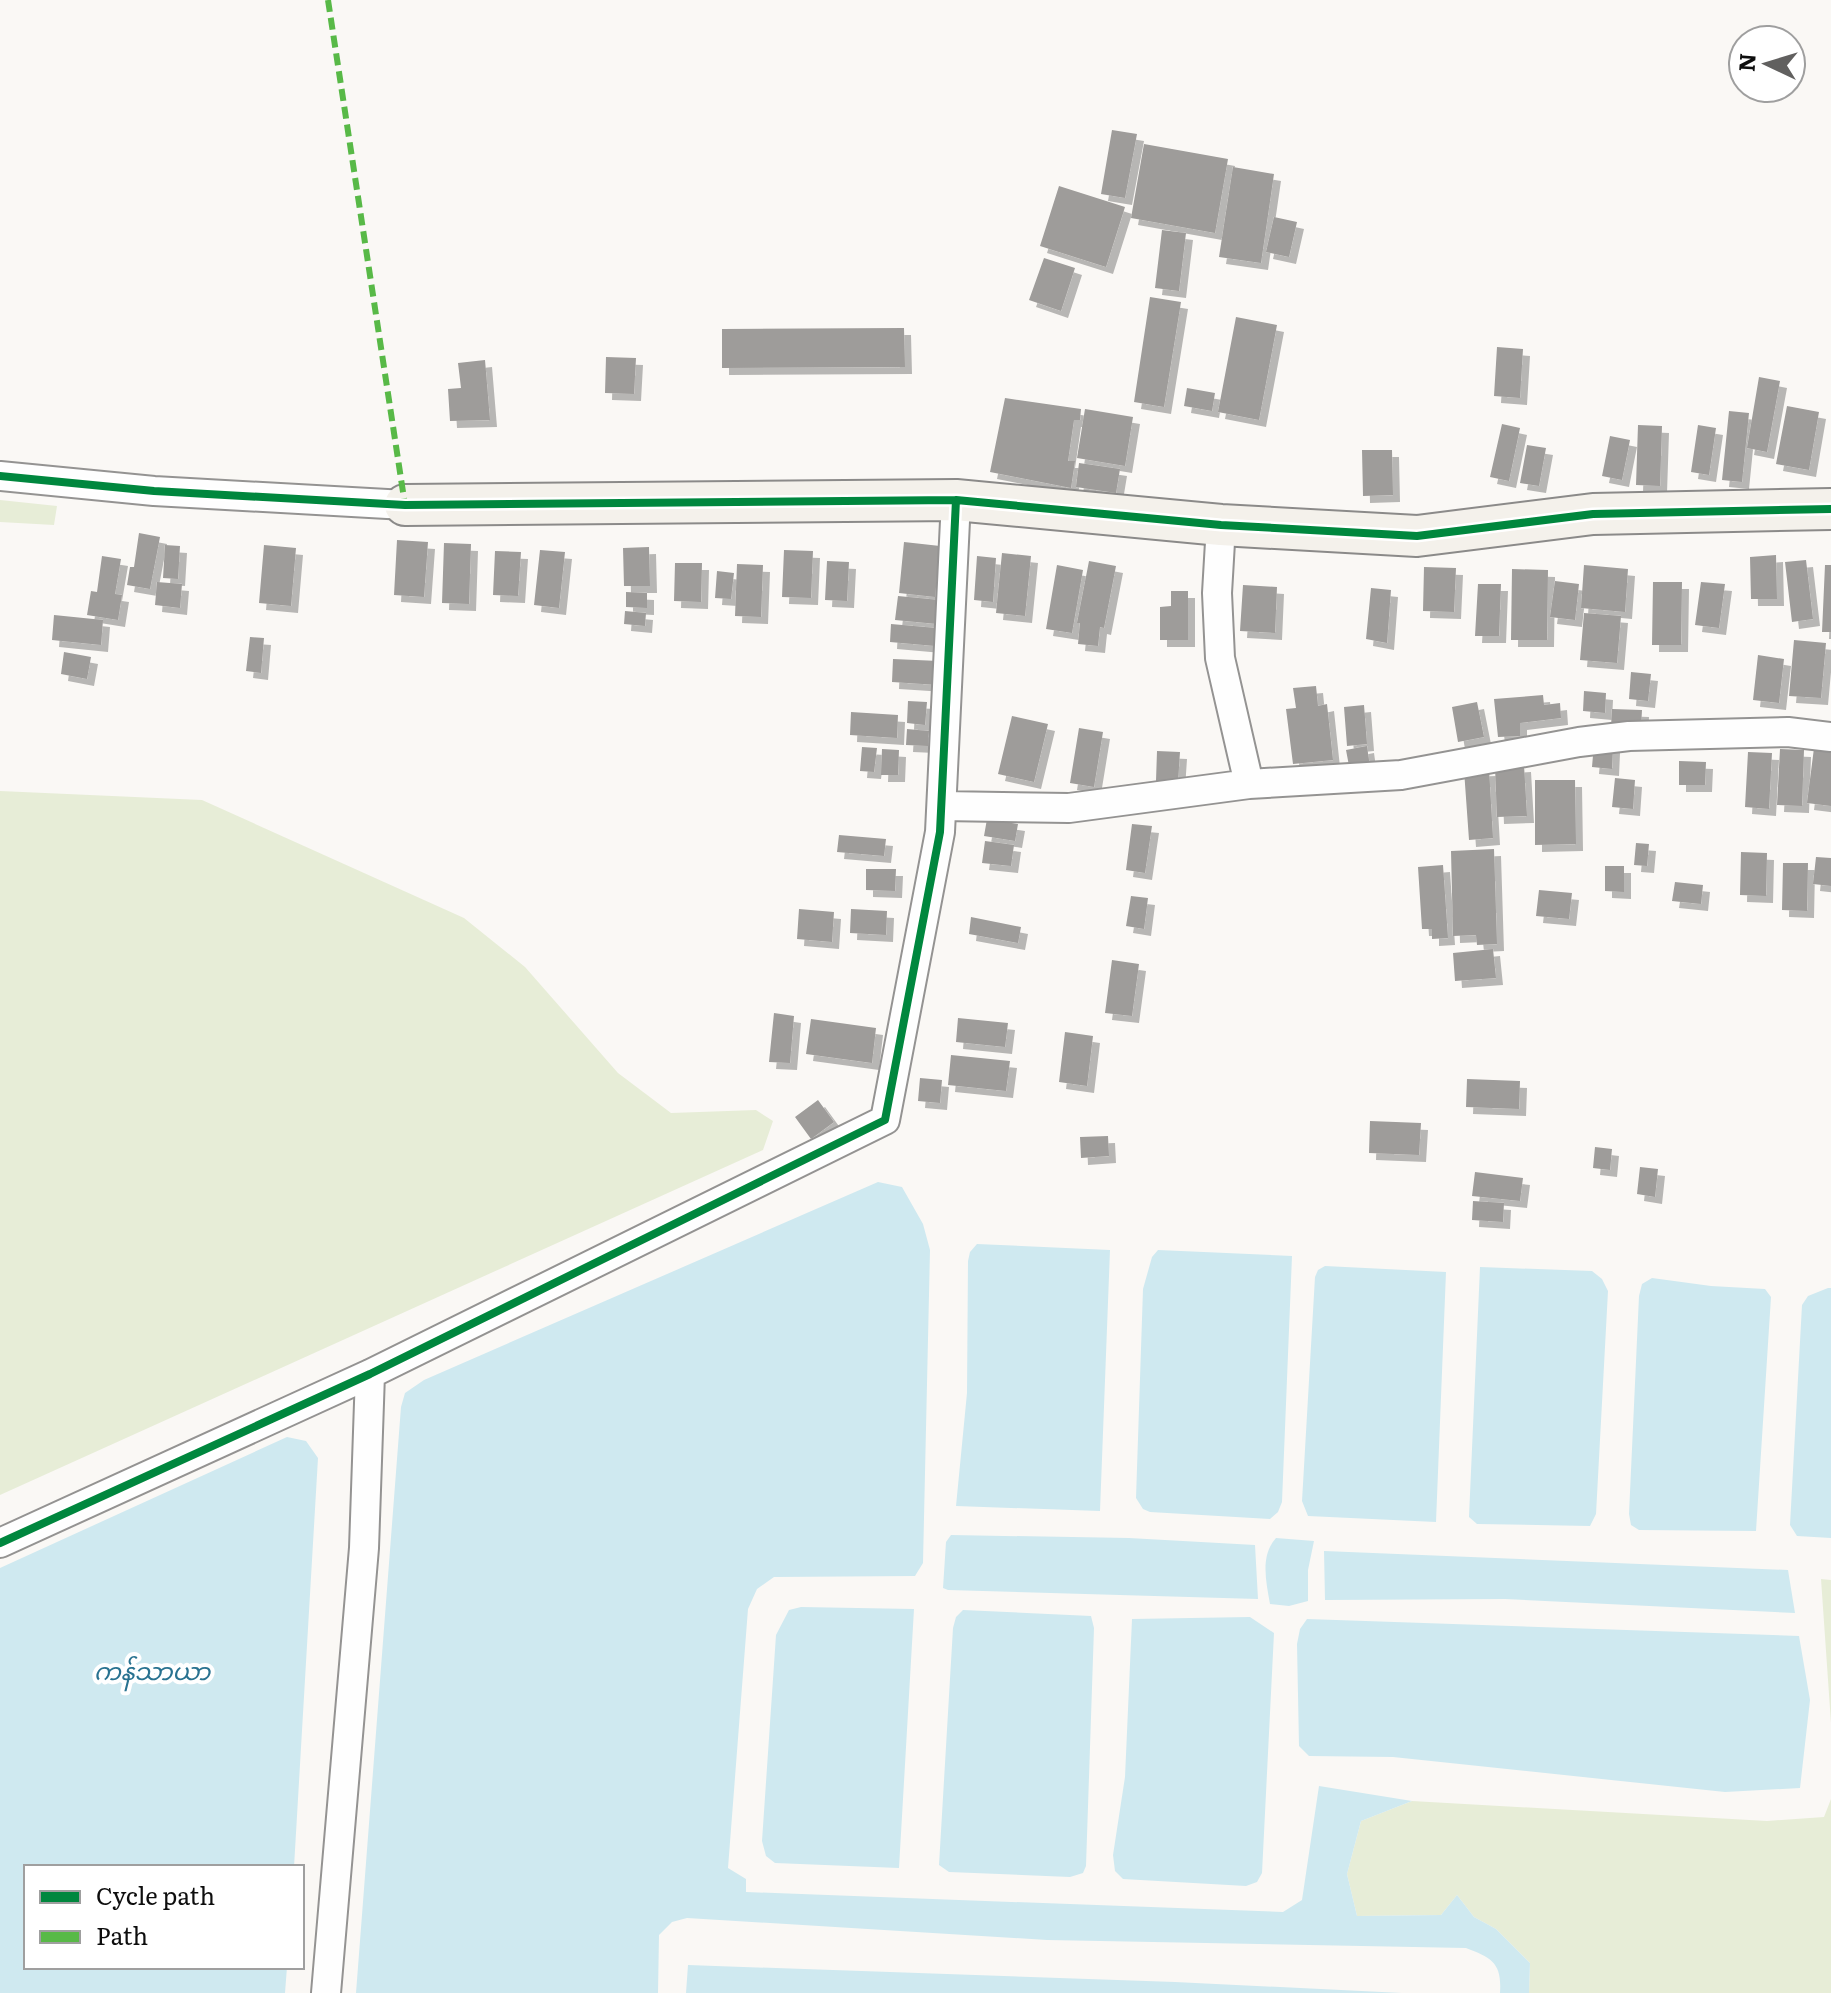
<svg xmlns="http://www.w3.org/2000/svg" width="1831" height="1993" font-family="Literata,'Noto Sans Myanmar',serif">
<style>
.green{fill:#e7edd7}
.water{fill:#cfe9f0}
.building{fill:#9e9c9a;filter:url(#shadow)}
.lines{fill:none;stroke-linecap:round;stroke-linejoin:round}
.street-casing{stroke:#949392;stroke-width:32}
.secondary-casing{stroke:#8b8a89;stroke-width:44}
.street{stroke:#fefefe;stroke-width:28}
.secondary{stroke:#f4f1eb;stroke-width:40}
.quiet{stroke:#58b947;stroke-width:6;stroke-dasharray:12 6;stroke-linecap:butt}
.cycleway-casing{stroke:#fff;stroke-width:13}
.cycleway{stroke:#00873e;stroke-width:8}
.labels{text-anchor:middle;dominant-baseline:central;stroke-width:8;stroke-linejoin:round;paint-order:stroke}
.water-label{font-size:24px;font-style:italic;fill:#287290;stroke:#fff}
</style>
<defs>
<filter id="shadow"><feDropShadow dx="7" dy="7" stdDeviation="0" flood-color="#0004"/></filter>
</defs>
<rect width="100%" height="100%" fill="#faf8f5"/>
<path class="green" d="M 0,500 L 57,506 L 54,525 L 0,522 Z
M 0,791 L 202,800 L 464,918 L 525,967 L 618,1073 L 671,1113 L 756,1110 L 773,1121 L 763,1150 L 0,1495 Z
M 1821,1579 L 1831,1580 L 1831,1723 Z
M 1831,1799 L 1831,1993 L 1529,1993 L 1530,1963 L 1496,1929 L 1474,1917 L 1457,1895 L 1441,1915 L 1357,1916 L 1347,1874 L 1361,1821 L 1412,1801 L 1767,1821 L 1824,1817 Z"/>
<path class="water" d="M 878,1182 L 902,1187 L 923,1224 L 930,1250 L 923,1563 L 915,1576 L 774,1577 L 757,1589 L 748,1609 L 728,1868 L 746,1879 L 746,1892 L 1283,1912 L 1302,1900 L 1319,1786 L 1412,1801 L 1361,1821 L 1347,1874 L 1357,1916 L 1441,1915 L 1457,1895 L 1474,1917 L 1496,1929 L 1530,1963 L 1529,1993 L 1500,1993 C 1502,1963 1492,1958 1466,1948 L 1047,1940 L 687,1918 L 672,1922 L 659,1935 L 658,1993 L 356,1993 L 401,1407 L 405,1393 L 424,1380 Z
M 977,1244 L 1110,1250 L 1100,1511 L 956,1506 L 967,1393 L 968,1261 L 970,1252 Z
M 1158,1250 L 1292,1256 L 1282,1502 L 1278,1512 L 1270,1519 L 1150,1512 L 1143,1509 L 1136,1498 L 1143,1289 L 1152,1257 Z
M 1325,1266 L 1446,1272 L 1436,1522 L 1308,1516 L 1302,1501 L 1315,1277 L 1318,1270 Z
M 1480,1267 L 1592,1271 L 1602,1279 L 1608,1291 L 1596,1514 L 1590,1526 L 1477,1524 L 1469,1517 Z
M 1652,1278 L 1711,1286 L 1765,1289 L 1771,1297 L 1756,1531 L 1639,1530 L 1631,1525 L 1629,1514 L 1639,1296 L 1642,1284 Z
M 1828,1288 L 1831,1288 L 1831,1538 L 1797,1536 L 1790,1525 L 1802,1305 L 1808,1296 Z
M 287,1437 L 306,1441 L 318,1458 L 294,1867 L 26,1867 L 26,1967 L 287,1967 L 285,1993 L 0,1993 L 0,1568 Z
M 951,1535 L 1129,1538 L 1255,1545 L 1258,1599 L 948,1590 L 943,1588 L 946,1542 Z
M 1276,1538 L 1314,1541 L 1308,1570 L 1308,1601 L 1289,1606 L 1270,1604 C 1266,1581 1260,1556 1276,1538 Z
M 1324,1551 L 1788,1570 L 1795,1613 L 1505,1599 L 1325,1600 Z
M 801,1607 L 914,1609 L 899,1868 L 775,1863 L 766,1856 L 762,1841 L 776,1635 L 789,1610 Z
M 963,1610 L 1091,1616 L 1094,1628 L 1086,1866 L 1083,1873 L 1070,1877 L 949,1872 L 939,1865 L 953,1628 L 956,1617 Z
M 1250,1617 L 1274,1633 L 1262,1873 L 1257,1882 L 1246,1886 L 1123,1879 L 1115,1871 L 1113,1855 L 1125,1777 L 1132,1619 Z
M 1307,1619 L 1799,1636 L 1810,1700 L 1800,1788 L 1725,1792 L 1393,1757 L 1309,1756 L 1299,1746 L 1297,1644 L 1300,1629 Z
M 688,1965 L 1175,1982 L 1402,1993 L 686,1993 Z"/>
<path class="building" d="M 1112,130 L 1137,134 L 1125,198 L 1101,194 Z
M 1144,144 L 1228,159 L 1215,233 L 1131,218 Z
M 1233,167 L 1274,174 L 1261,263 L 1219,257 Z
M 1059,186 L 1125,207 L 1106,267 L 1040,246 Z
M 1274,217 L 1297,222 L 1289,257 L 1266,252 Z
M 1162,230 L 1186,233 L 1179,291 L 1155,288 Z
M 1044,258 L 1075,268 L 1061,311 L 1029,300 Z
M 1150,297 L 1181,302 L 1164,407 L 1134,402 Z
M 1236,317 L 1277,325 L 1259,420 L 1218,412 Z
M 904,328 L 905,367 L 722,368 L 722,329 Z
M 1497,347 L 1523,349 L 1520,398 L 1494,396 Z
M 606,357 L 636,358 L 634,394 L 605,393 Z
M 485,360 L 490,420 L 450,421 L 448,389 L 461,388 L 458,363 Z
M 1759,377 L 1780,381 L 1767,452 L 1747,448 Z
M 1187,388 L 1215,393 L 1212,411 L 1184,406 Z
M 1005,398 L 1081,409 L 1080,420 L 1074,420 L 1068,461 L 1075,461 L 1071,488 L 990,472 Z
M 1787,406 L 1819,412 L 1809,470 L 1776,464 Z
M 1085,409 L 1133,417 L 1125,466 L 1077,458 Z
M 1729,411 L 1749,413 L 1742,482 L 1722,480 Z
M 1502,424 L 1520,428 L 1509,481 L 1490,477 Z
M 1638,425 L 1662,426 L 1660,486 L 1636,485 Z
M 1698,425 L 1716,428 L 1709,475 L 1691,472 Z
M 1610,436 L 1630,440 L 1622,480 L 1602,476 Z
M 1527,445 L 1546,448 L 1539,486 L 1520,483 Z
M 1362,450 L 1392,450 L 1393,495 L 1363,496 Z
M 1079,463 L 1120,469 L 1116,493 L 1076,487 Z
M 139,533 L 160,537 L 150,589 L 127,585 L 130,567 L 134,567 Z
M 397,540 L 428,542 L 424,597 L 394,595 Z
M 904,542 L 940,546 L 935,597 L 899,593 Z
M 444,543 L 471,544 L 469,604 L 442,603 Z
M 165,545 L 180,546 L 178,579 L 163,578 Z
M 264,545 L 296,548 L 291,606 L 259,603 Z
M 649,547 L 650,586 L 624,586 L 623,548 Z
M 540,550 L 565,552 L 559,608 L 534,605 Z
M 784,550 L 813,551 L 811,598 L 782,597 Z
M 495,551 L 521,552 L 518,596 L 493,595 Z
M 1002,553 L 1031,556 L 1025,616 L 996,613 Z
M 1776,555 L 1777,599 L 1751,599 L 1750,557 Z
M 102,556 L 121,559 L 115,594 L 122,595 L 118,620 L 87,615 L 91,591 L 97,592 Z
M 977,556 L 996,558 L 993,602 L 974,600 Z
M 1806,560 L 1813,619 L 1792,622 L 1785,562 Z
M 827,561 L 849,562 L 847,601 L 825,600 Z
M 1089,561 L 1116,566 L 1104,628 L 1100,627 L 1098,646 L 1078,644 L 1080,623 L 1077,623 Z
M 675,563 L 702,563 L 701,602 L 674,601 Z
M 737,564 L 763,565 L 761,617 L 735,616 Z
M 1057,565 L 1083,570 L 1072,633 L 1046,629 Z
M 1584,565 L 1628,569 L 1625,612 L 1581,608 Z
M 1825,565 L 1831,565 L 1831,632 L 1822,632 Z
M 1424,567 L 1456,568 L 1454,612 L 1423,611 Z
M 1512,569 L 1548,570 L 1547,640 L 1511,640 Z
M 717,571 L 734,573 L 731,599 L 715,598 Z
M 1555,581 L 1579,584 L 1575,620 L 1550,617 Z
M 157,582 L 182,584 L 180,608 L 155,605 Z
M 1653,582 L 1682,582 L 1681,645 L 1652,645 Z
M 1701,582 L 1725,584 L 1719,628 L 1695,625 Z
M 1478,584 L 1501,584 L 1499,636 L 1475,636 Z
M 1243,585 L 1277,587 L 1275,633 L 1240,631 Z
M 1371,588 L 1391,590 L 1387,643 L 1366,639 Z
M 1171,591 L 1188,591 L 1188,640 L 1160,640 L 1160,607 L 1171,606 Z
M 626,592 L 647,593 L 647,608 L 626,607 Z
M 898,596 L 939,600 L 937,624 L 895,620 Z
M 625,611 L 646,613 L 645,626 L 624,624 Z
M 1584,613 L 1621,616 L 1617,663 L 1580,660 Z
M 54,615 L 103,620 L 101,645 L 52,640 Z
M 891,624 L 936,628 L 935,646 L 890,642 Z
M 250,637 L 264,638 L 261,673 L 246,671 Z
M 1794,640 L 1826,643 L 1821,698 L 1789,696 Z
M 64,652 L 91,657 L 87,679 L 61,674 Z
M 1758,655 L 1784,659 L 1779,703 L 1753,700 Z
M 893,659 L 939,661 L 938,685 L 892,682 Z
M 1631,672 L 1651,674 L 1648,701 L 1629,699 Z
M 1316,686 L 1318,706 L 1327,704 L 1333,760 L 1293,764 L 1286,709 L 1296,708 L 1293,688 Z
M 1584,691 L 1606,693 L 1605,713 L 1583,711 Z
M 1543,695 L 1544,705 L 1560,703 L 1561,718 L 1520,723 L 1520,736 L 1498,737 L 1494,699 Z
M 908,701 L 927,702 L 925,725 L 907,723 Z
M 1477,702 L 1484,737 L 1458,742 L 1452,707 Z
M 1364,705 L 1367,744 L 1347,746 L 1344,707 Z
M 1612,709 L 1642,710 L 1641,728 L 1611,727 Z
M 851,712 L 898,715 L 897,738 L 850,735 Z
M 1012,716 L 1048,724 L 1034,782 L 998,774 Z
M 1079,728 L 1103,732 L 1094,787 L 1070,783 Z
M 907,729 L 929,731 L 928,746 L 906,745 Z
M 1594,744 L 1613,746 L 1612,769 L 1592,767 Z
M 1367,746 L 1370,767 L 1350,771 L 1346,750 Z
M 862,747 L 877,748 L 874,772 L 860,771 Z
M 1814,748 L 1831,750 L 1831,806 L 1807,803 Z
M 882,749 L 899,750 L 898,775 L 881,775 Z
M 1780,749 L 1804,750 L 1802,806 L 1777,805 Z
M 1157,751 L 1180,752 L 1178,782 L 1156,781 Z
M 1748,752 L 1772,753 L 1769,809 L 1745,807 Z
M 1679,761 L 1706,762 L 1705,785 L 1679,785 Z
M 1524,765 L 1527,816 L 1497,817 L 1495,767 Z
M 1489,769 L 1493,838 L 1469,840 L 1464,770 Z
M 1615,778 L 1635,780 L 1633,809 L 1612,807 Z
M 1535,780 L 1575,780 L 1576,844 L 1535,845 Z
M 987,819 L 1018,824 L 1015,841 L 984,836 Z
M 1132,824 L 1152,826 L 1145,873 L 1126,870 Z
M 839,835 L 886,839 L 884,856 L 837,852 Z
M 985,841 L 1014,845 L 1011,866 L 982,863 Z
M 1636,843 L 1649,844 L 1647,866 L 1634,865 Z
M 1494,849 L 1497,944 L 1477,945 L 1476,935 L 1453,936 L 1451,851 Z
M 1741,852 L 1767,853 L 1766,896 L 1740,895 Z
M 1816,857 L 1831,858 L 1831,886 L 1813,884 Z
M 1783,863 L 1808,863 L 1807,911 L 1782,910 Z
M 1443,865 L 1448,938 L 1432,939 L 1432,929 L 1422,929 L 1418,867 Z
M 1605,866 L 1624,866 L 1624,892 L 1605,891 Z
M 866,869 L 896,869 L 895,891 L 866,890 Z
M 1675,882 L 1703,885 L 1701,904 L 1672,901 Z
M 1539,890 L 1572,893 L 1569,919 L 1536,916 Z
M 1131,896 L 1148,898 L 1144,929 L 1126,926 Z
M 799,909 L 834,912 L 832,942 L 797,939 Z
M 851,909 L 887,911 L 886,935 L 850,933 Z
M 971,917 L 1021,927 L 1018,943 L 969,934 Z
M 1493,949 L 1496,978 L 1455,981 L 1453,953 Z
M 1112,960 L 1139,964 L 1132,1016 L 1105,1013 Z
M 774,1013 L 794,1016 L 790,1063 L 769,1062 Z
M 958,1018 L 1008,1023 L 1005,1047 L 956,1042 Z
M 811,1019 L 876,1028 L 872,1063 L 806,1054 Z
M 1065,1032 L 1093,1036 L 1087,1086 L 1059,1082 Z
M 951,1055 L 1010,1061 L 1006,1091 L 948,1085 Z
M 920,1078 L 942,1080 L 940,1103 L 918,1101 Z
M 1467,1079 L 1520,1081 L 1519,1109 L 1466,1107 Z
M 818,1100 L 834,1122 L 811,1139 L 795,1117 Z
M 1370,1121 L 1421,1123 L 1419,1155 L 1369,1153 Z
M 1108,1136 L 1109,1156 L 1081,1158 L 1080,1137 Z
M 1595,1147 L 1612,1149 L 1610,1170 L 1593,1168 Z
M 1640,1167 L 1658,1169 L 1655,1197 L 1637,1194 Z
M 1475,1172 L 1523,1178 L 1520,1201 L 1472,1196 Z
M 1473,1201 L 1504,1203 L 1503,1222 L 1472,1220 Z"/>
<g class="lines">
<defs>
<path id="street" d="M 0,476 L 154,491 L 405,505
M 1221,525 L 1217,593 L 1220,658 L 1249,784
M 942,806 L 1069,808 L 1249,784 L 1401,775 L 1579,742 L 1629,736 L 1788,732 L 1831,737
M 0,1543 L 370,1374 L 885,1120 L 940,832 L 956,500
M 326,1993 L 364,1548 L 370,1374"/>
<path id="secondary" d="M 405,505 L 956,500 L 1221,525 L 1417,536 L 1593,514 L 1831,509"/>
</defs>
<use href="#street" class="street-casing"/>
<use href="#secondary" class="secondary-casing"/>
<use href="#street" class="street"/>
<use href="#secondary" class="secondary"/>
<path class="quiet" d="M 328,0 L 405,505"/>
<defs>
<path id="cycleway" d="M 0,476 L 154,491 L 405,505 L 956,500 L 1221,525 L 1417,536 L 1593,514 L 1831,509
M 0,1543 L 370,1374 L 885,1120 L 940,832 L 956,500"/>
</defs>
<use href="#cycleway" class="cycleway-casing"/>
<use href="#cycleway" class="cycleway"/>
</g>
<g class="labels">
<g class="water-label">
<text x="152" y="1669">ကန်သာယာ</text>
</g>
</g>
<rect x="24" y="1865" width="280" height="104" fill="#ffffff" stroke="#9f9f9f" stroke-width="2"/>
<rect x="40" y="1891" width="40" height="12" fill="#00873e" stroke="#9f9f9f" stroke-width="2"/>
<text x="96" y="1905" font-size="24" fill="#0e0e0e">Cycle path</text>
<rect x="40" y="1931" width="40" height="12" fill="#58b947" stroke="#9f9f9f" stroke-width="2"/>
<text x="96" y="1945" font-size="24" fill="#0e0e0e">Path</text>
<g transform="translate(1767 64) rotate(274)"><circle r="38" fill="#ffffff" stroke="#9f9f9f" stroke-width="2"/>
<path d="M0-6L14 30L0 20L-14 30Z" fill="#61605f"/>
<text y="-12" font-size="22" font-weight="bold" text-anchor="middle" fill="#0e0e0e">N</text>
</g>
</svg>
